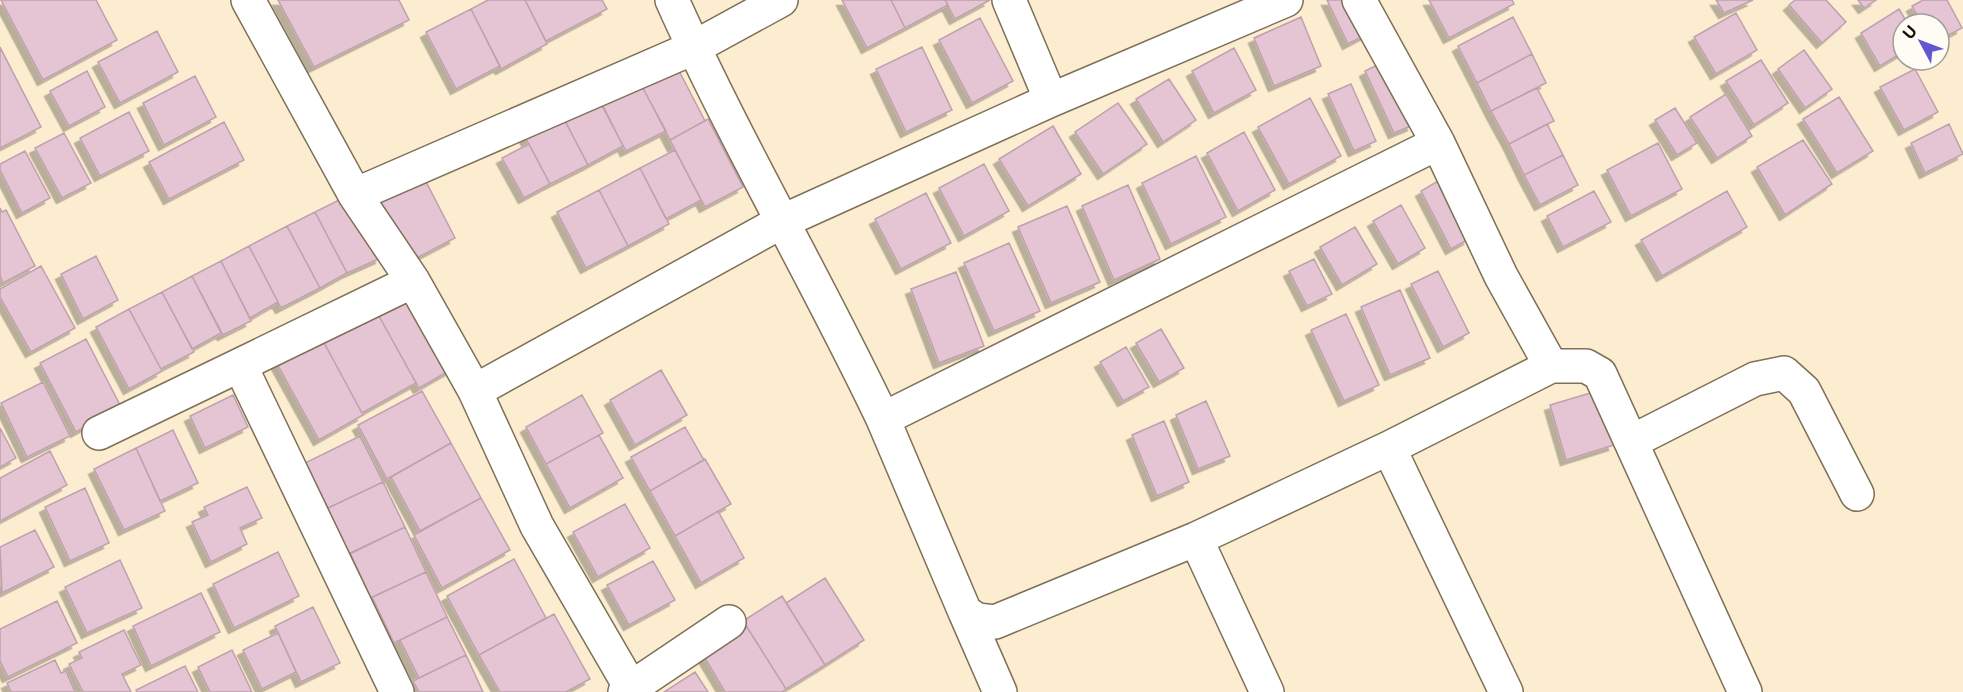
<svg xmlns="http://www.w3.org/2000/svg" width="1963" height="692" font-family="Inter,sans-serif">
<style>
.building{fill:#e5c5d4;stroke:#bea0ae;stroke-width:1.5;filter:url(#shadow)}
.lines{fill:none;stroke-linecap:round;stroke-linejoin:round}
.minor-casing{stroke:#7d7057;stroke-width:36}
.minor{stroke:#fff;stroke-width:33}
</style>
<defs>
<filter id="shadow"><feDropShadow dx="-5.5" dy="5.5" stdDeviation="0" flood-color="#0004"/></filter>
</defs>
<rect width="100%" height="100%" fill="#fcedd1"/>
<path class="building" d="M 1,0 L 96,0 L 117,40 L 43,80 Z
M 278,0 L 399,0 L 409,20 L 314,67 Z
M 488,0 L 525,0 L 547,44 L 501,69 L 471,9 Z
M 525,0 L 602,0 L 607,9 L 546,41 Z
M 842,0 L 891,0 L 905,28 L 867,48 Z
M 891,0 L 945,0 L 948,5 L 905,28 Z
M 945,0 L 990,0 L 955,19 Z
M 1327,0 L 1351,0 L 1367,34 L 1348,44 Z
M 1429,0 L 1512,0 L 1514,4 L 1449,38 Z
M 1716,0 L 1753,0 L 1724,13 Z
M 1795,0 L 1826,0 L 1846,22 L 1822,43 L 1789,5 Z
M 1858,0 L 1876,0 L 1864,8 Z
M 1923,0 L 1947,0 L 1962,28 L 1939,40 L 1939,24 L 1922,24 L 1912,6 Z
M 471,9 L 500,66 L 456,89 L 426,32 Z
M 1899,9 L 1908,24 L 1903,24 L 1903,52 L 1880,66 L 1861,33 Z
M 1736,13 L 1757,50 L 1716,74 L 1694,37 Z
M 1301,17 L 1321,66 L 1274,86 L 1254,38 Z
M 1513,17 L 1532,54 L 1477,83 L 1458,46 Z
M 980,18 L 1013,81 L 972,103 L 939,40 Z
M 157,31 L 178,72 L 120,103 L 98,62 Z
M 0,47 L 41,127 L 0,148 Z
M 922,47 L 952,110 L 906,132 L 876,69 Z
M 1234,48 L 1256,90 L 1214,113 L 1192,71 Z
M 1804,50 L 1832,89 L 1805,108 L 1778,69 Z
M 1532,54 L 1546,83 L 1491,111 L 1477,83 Z
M 1761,60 L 1788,103 L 1754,125 L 1726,81 Z
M 1385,61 L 1413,125 L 1394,133 L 1365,71 Z
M 677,67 L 705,121 L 670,140 L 642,86 Z
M 1915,69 L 1938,112 L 1904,130 L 1880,87 Z
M 87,71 L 105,107 L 69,126 L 50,91 Z
M 195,76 L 216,117 L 164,145 L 143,103 Z
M 1169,79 L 1196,120 L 1163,142 L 1136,99 Z
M 639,81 L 666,131 L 626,151 L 600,102 Z
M 1351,84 L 1376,141 L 1354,151 L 1328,94 Z
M 1537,88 L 1554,121 L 1509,144 L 1491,111 Z
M 1726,94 L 1752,136 L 1717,158 L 1690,117 Z
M 1839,97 L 1873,151 L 1837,173 L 1803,119 Z
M 599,98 L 623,146 L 588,165 L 563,117 Z
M 1310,98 L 1341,156 L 1289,184 L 1258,127 Z
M 1118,103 L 1147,144 L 1103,174 L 1075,132 Z
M 1675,108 L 1697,143 L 1677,155 L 1655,120 Z
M 129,112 L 149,151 L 100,176 L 80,138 Z
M 561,113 L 588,165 L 550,184 L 523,133 Z
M 708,119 L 743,187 L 705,207 L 670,140 Z
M 224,122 L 244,160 L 169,199 L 149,162 Z
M 1547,124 L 1563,155 L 1524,175 L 1509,144 Z
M 1949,124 L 1963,154 L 1925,173 L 1911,143 Z
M 1053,126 L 1081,174 L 1028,206 L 999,159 Z
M 1244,132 L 1275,190 L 1238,211 L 1207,153 Z
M 64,133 L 91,183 L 62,198 L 35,148 Z
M 1803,140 L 1832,184 L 1785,215 L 1757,167 Z
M 1658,143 L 1682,189 L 1631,216 L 1607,170 Z
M 529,144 L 550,184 L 524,198 L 502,158 Z
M 675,150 L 701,200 L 666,219 L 640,168 Z
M 25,151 L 50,198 L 22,213 L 0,170 L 0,164 Z
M 1563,155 L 1578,185 L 1540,205 L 1524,175 Z
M 1196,156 L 1226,217 L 1171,244 L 1142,183 Z
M 984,164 L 1009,211 L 964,236 L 939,188 Z
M 640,168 L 669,224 L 628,246 L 599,190 Z
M 421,172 L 455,238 L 409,262 L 375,197 Z
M 1438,181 L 1469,239 L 1451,249 L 1421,191 Z
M 1128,185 L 1160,259 L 1114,280 L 1082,206 Z
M 599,190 L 628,246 L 586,268 L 557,212 Z
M 1594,191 L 1611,222 L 1563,247 L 1547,216 Z
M 1727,191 L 1747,227 L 1662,276 L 1641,240 Z
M 926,193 L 951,243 L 901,269 L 875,219 Z
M 345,197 L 381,258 L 347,273 L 315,212 Z
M 1401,205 L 1425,248 L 1398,264 L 1373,221 Z
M 1067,206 L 1100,282 L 1051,303 L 1018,227 Z
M 0,208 L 2,212 L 6,210 L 35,266 L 3,283 L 0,276 Z
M 315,212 L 347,273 L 320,288 L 287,226 Z
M 287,226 L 320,288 L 281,308 L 249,246 Z
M 1355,227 L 1377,264 L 1342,285 L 1320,247 Z
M 1009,243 L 1040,311 L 994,331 L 964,263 Z
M 249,246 L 278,302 L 250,318 L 221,261 Z
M 96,256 L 118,300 L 83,319 L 61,274 Z
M 1314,259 L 1332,294 L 1307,306 L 1289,271 Z
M 221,261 L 251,321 L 223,335 L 192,276 Z
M 41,266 L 75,328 L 31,352 L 0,297 L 0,289 Z
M 1438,271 L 1469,333 L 1443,347 L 1411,284 Z
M 956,272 L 984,346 L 939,363 L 911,289 Z
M 192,276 L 221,333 L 192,349 L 162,292 Z
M 411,287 L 454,368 L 419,388 L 374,307 Z
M 1400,290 L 1430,358 L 1390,375 L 1361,307 Z
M 162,292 L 194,352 L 161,369 L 129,309 Z
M 374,307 L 416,383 L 362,413 L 321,337 Z
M 129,309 L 162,371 L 129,389 L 96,327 Z
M 1346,314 L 1379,385 L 1344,401 L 1311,330 Z
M 1161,329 L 1184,368 L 1159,382 L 1136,343 Z
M 321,337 L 363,415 L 319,440 L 276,362 Z
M 86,339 L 121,407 L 76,432 L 40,363 Z
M 1126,347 L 1149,387 L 1123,401 L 1100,362 Z
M 661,370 L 687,415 L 635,445 L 610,400 Z
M 43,382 L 70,436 L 27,457 L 1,403 Z
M 422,391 L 451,443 L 387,479 L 358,425 Z
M 1597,391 L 1614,445 L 1566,460 L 1550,405 Z
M 233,395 L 248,427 L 205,448 L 190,416 Z
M 582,395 L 603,433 L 546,464 L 526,427 Z
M 1206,401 L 1230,456 L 1198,469 L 1176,415 Z
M 1164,421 L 1189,482 L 1157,496 L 1132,435 Z
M 685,427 L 704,460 L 650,491 L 631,457 Z
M 0,428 L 16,458 L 0,467 Z
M 173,430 L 198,483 L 160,501 L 136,448 Z
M 599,435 L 623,478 L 570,508 L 546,464 Z
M 360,436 L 383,482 L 328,508 L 305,463 Z
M 451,443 L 481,498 L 420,531 L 391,477 Z
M 136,448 L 165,511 L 124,530 L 94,469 Z
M 50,451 L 67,485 L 0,521 L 0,478 Z
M 705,459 L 731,504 L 675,536 L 650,491 Z
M 383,482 L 405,527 L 348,555 L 326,509 Z
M 247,487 L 262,518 L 240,528 L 247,544 L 211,562 L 192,522 L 208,515 L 204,507 Z
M 85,488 L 109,543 L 70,561 L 45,507 Z
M 481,498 L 510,550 L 442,588 L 414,535 Z
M 625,504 L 650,548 L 598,577 L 573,532 Z
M 718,511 L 744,558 L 701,583 L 675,536 Z
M 405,527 L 426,572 L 371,598 L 350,553 Z
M 35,530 L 54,567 L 2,593 L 0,547 Z
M 278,552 L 299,596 L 234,628 L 213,584 Z
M 514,559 L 546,618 L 479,655 L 447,596 Z
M 120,560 L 142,608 L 87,633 L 65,587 Z
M 653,561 L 675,600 L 629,625 L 607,585 Z
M 426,572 L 447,617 L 394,643 L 372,597 Z
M 825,578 L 864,640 L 825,665 L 786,603 Z
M 201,593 L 220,632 L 151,666 L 133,626 Z
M 782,596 L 825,665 L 786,689 L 743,621 Z
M 57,601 L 77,643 L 8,677 L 0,661 L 0,629 Z
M 313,607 L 340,663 L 301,682 L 275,626 Z
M 554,614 L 590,679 L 566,692 L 500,692 L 479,655 Z
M 447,617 L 466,655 L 419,678 L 400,640 Z
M 747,627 L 786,689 L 782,692 L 725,692 L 703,655 Z
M 124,630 L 141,665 L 122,674 L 131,692 L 83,692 L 69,664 L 82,658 L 79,652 Z
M 278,633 L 296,672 L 262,689 L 243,650 Z
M 232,650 L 252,692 L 210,692 L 198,667 Z
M 466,655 L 483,692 L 419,692 L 413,681 Z
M 55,660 L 61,673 L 66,671 L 75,692 L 11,692 L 7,683 Z
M 185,666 L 198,692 L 137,692 L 136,690 Z
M 695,672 L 708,692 L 664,692 Z"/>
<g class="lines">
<defs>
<path id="minor" d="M 248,0 L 355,195 L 413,281 L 475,391 L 537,526 L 631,688 L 625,692
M 672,0 C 736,143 816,278 883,419 L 1438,143
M 1009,0 L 1051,100
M 1359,0 L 1438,143 L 1501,276 L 1551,366
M 355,195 L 693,48 L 781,0
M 240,365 L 413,281
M 475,391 L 781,222 L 1051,100 L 1286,0
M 883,419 L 965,612 L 977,620 L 995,622 L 1196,539 L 1389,448 L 1551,366 L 1586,366 L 1600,374 L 1745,692
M 99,433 L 240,365 L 397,692
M 1631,442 L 1755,379 L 1784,373 L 1804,391 L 1857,494
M 1389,448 L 1506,692
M 1196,539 L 1267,692
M 965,612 L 1000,692
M 631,688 L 729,622"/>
</defs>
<use href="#minor" class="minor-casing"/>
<use href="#minor" class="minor"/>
</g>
<g transform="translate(1921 42) rotate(311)"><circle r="28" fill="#fffcf6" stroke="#a19d96" stroke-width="1.5"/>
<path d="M0-4.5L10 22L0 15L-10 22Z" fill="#6158d1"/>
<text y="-9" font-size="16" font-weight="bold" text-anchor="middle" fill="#140f06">U</text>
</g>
</svg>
